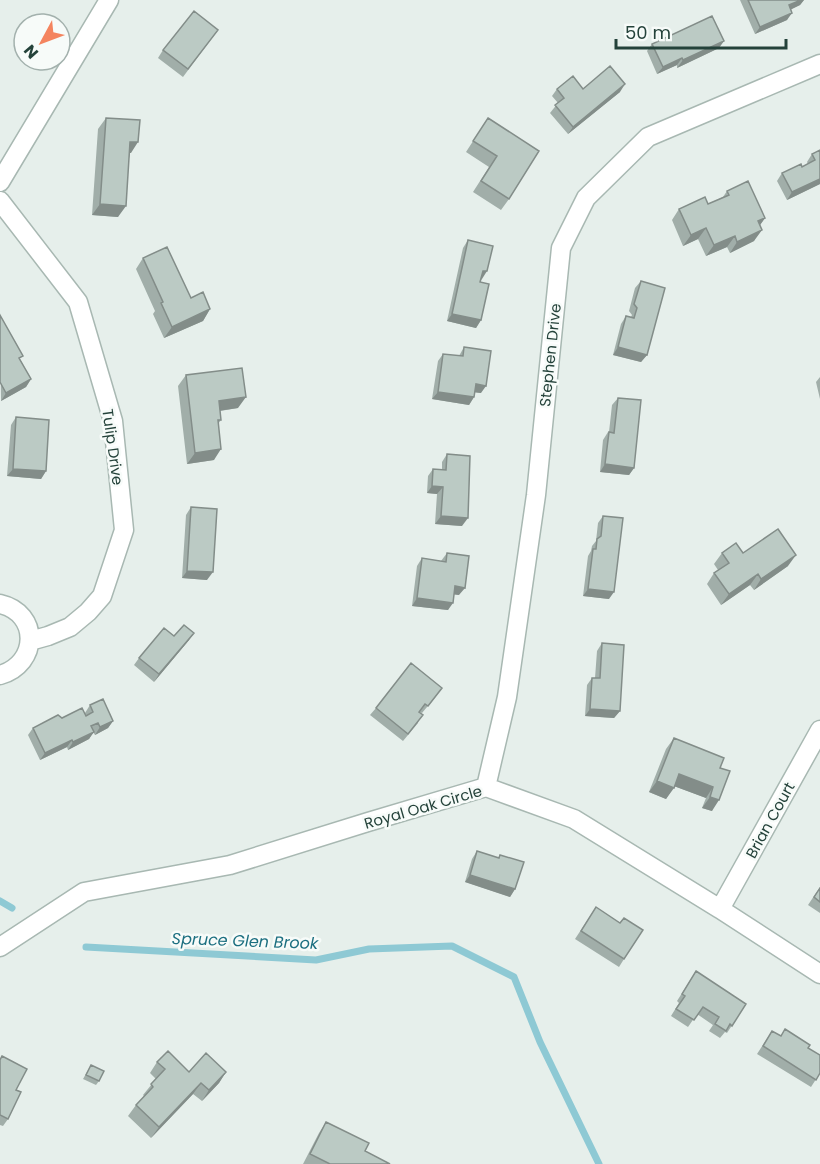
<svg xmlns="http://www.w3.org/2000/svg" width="820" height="1164" font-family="Poppins,sans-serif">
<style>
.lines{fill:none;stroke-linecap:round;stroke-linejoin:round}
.stream{stroke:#8ec9d4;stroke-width:7}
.street-casing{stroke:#a8b8b2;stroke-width:21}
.street{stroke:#fff;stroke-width:18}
.wall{fill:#a1aea9}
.shaded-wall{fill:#838d89}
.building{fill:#bbcac4;stroke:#838d89;stroke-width:1.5}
.labels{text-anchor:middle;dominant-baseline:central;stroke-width:5;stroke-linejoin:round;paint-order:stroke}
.street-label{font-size:15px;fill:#24423a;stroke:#f7fbf9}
.water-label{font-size:16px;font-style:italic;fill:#1c6f80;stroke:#f7fbf9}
</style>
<rect width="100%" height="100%" fill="#e6efeb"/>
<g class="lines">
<path class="stream" d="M 0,901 L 12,908
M 86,947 L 316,960 L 369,949 L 452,946 L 514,977 L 540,1042 L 599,1164"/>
<defs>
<path id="street" d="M 0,182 L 109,0
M 0,201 L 78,302 L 113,421 L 124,530 L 102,596 L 88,612 L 70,627 L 48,636 L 30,641
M 0,604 C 40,613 39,664 0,675
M 486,787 L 507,697 L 536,495 L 561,248 L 586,198 L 648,137 L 820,64
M 720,909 L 820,730
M 0,947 L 84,892 L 230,865 L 368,822 L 486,787 L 574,819 L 720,909 L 820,974"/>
</defs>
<use href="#street" class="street-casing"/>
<use href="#street" class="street"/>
</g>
<path class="wall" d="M 740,0 L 804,0 L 800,5 L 791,9 L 787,20 L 755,34 Z
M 218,30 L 183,77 L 158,58 L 163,50 Z
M 652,44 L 719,48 L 677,68 L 677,65 L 657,74 L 647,51 Z
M 557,89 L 583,89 L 620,92 L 568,134 L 550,113 L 558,103 L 552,96 Z
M 106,118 L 131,153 L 130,153 L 118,217 L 92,215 L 98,129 Z
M 488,118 L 509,199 L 501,210 L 473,192 L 489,167 L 466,152 Z
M 820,150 L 820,184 L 787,200 L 777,181 L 782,173 L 802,167 L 808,164 L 807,162 L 812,154 Z
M 727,191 L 765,218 L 760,225 L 754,241 L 730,253 L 727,247 L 706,256 L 698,239 L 683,246 L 672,220 L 679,209 L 708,204 L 723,197 Z
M 468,240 L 482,279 L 480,282 L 481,320 L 476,328 L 447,321 L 463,248 Z
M 143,258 L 191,298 L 210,309 L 203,321 L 164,338 L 153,314 L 155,311 L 136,269 Z
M 641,281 L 647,355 L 641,362 L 613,355 L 621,324 L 626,316 L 631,317 L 632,315 L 629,311 L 635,288 Z
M 0,315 L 20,359 L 31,379 L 26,387 L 1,401 Z
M 464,347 L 481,393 L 475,392 L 474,397 L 469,405 L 432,399 L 438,361 L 443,354 L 459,356 Z
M 186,375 L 238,408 L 220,411 L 221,420 L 218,424 L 214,460 L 187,464 L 178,386 Z
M 820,377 L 820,399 L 816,382 Z
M 618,398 L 634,468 L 629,475 L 600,472 L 603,440 L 608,432 L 609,432 L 612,405 Z
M 16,417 L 46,471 L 41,479 L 7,476 L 11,425 Z
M 447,454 L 462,526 L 435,524 L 437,494 L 427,493 L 428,476 L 433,469 L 442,469 L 442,462 Z
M 191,507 L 207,580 L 182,578 L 186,515 Z
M 603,516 L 609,599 L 583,596 L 588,556 L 591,551 L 592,546 L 596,541 L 598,523 Z
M 447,553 L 459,595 L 454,594 L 448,610 L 412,606 L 417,566 L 422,558 L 441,561 Z
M 722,553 L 743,553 L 788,566 L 754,590 L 750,585 L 721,605 L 707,584 L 714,573 L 718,570 L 714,564 Z
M 174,636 L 189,640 L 154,682 L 134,665 L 139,658 Z
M 602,643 L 620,711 L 614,718 L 585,716 L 587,685 L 592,678 L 595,678 L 597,651 Z
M 437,695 L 422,713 L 420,712 L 419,712 L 418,723 L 403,741 L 370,715 L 376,708 Z
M 90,705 L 113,721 L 108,728 L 95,735 L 93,732 L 89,739 L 68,750 L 67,747 L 40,760 L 28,735 L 33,728 L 62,718 L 85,713 Z
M 674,738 L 720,768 L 712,811 L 702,808 L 706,798 L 674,786 L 666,799 L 649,792 L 666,749 Z
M 477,851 L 498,858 L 500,855 L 515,889 L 510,897 L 465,882 L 472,859 Z
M 820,887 L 820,913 L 808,905 Z
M 596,907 L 624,959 L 619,967 L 575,939 Z
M 696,971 L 746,1004 L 727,1033 L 725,1032 L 720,1038 L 709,1031 L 713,1025 L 697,1014 L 688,1027 L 671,1016 L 679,1003 L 677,1001 Z
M 785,1029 L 808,1048 L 820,1073 L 811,1087 L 757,1054 L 772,1031 L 781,1036 Z
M 0,1059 L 16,1090 L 8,1119 L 3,1126 L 0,1125 Z
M 157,1062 L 189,1072 L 226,1072 L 219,1083 L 202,1101 L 193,1094 L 151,1138 L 128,1116 L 136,1105 L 144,1096 L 143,1095 L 156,1079 L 150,1073 Z
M 91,1065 L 99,1081 L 96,1085 L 83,1079 Z
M 326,1122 L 365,1151 L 390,1164 L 303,1164 L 319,1133 Z"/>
<path class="shaded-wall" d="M 801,0 L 804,0 L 800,5 L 784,13 L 789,5 Z
M 792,13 L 787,20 L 755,34 L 760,27 Z
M 724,41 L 719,48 L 677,68 L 683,60 Z
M 682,58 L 677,65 L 657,74 L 663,67 Z
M 625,84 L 620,92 L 568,134 L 573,127 Z
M 130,142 L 138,142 L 131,153 L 123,153 Z
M 820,179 L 820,184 L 787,200 L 792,192 Z
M 100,204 L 126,206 L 118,217 L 92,215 Z
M 765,218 L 757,229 L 758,221 Z
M 706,228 L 698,239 L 683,246 L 691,235 Z
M 762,230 L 754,241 L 730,253 L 737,242 Z
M 735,236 L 727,247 L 706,256 L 714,245 Z
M 483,271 L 487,271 L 482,279 L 478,278 Z
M 210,309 L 203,321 L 164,338 L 172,327 Z
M 452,314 L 481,320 L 476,328 L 447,321 Z
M 618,347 L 647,355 L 641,362 L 613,355 Z
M 31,379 L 26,387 L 1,401 L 6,393 Z
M 476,384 L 486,386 L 481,393 L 471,392 Z
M 438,392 L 474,397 L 469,405 L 432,399 Z
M 246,397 L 238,408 L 211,412 L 219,401 Z
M 221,449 L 214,460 L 187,464 L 195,453 Z
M 605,464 L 634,468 L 629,475 L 600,472 Z
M 13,469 L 46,471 L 41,479 L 7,476 Z
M 432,486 L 443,487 L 437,494 L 427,493 Z
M 441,516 L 468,518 L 462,526 L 435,524 Z
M 796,555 L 788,566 L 754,590 L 761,579 Z
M 187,571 L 213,572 L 207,580 L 182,578 Z
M 758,574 L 750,585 L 721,605 L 729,594 Z
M 455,586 L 465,588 L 459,595 L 450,594 Z
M 588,589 L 614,592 L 609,599 L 583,596 Z
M 417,598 L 453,603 L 448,610 L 412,606 Z
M 194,633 L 189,640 L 154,682 L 159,674 Z
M 590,709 L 620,711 L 614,718 L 585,716 Z
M 113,721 L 108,728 L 95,735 L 100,727 Z
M 94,732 L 89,739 L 68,750 L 73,742 Z
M 72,740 L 67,747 L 40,760 L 45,753 Z
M 679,774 L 713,787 L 706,798 L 671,785 Z
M 657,781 L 674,788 L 666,799 L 649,792 Z
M 710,797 L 719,800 L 712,811 L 702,808 Z
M 470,875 L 515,889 L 510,897 L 465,882 Z
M 226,1072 L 219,1083 L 202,1101 L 209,1090 Z
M 201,1083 L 193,1094 L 151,1138 L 159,1127 Z"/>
<path class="building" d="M 748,0 L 801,0 L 789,5 L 792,13 L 760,27 Z
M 194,11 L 218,30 L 188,69 L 163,50 Z
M 712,16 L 724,41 L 683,60 L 682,58 L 663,67 L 652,44 Z
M 610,66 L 625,84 L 573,127 L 555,105 L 564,98 L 557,89 L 573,76 L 583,89 Z
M 106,118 L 140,120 L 138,142 L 130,142 L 126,206 L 100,204 Z
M 488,118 L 539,151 L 509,199 L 481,181 L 497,156 L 473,141 Z
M 820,150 L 820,179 L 792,192 L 782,173 L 801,164 L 802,167 L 815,160 L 812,154 Z
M 748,181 L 765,218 L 758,221 L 762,230 L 737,242 L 735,236 L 714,245 L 706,228 L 691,235 L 679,209 L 705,197 L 708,204 L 729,195 L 727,191 Z
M 468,240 L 493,246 L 487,271 L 483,271 L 480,282 L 489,284 L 481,320 L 452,314 Z
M 167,247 L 191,298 L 203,292 L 210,309 L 172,327 L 161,303 L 163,302 L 143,258 Z
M 641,281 L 665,288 L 647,355 L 618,347 L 626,316 L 634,318 L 637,308 L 634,304 Z
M 0,315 L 23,356 L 19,358 L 31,379 L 6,393 L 0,382 Z
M 464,347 L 491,351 L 486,386 L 476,384 L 474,397 L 438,392 L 443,354 L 463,356 Z
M 242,368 L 246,397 L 219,401 L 221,420 L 218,420 L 221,449 L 195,453 L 186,375 Z
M 618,398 L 641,400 L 634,468 L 605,464 L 609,432 L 614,433 Z
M 16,417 L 49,420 L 46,471 L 13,469 Z
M 447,454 L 470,456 L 468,518 L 441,516 L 443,487 L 432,486 L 433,469 L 446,470 Z
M 191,507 L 217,509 L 213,572 L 187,571 Z
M 603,516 L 623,518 L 614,592 L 588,589 L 593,549 L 596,549 L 597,539 L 601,536 Z
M 778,529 L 796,555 L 761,579 L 758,574 L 729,594 L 714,573 L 729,563 L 722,553 L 736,543 L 743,553 Z
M 447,553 L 469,556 L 465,588 L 455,586 L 453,603 L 417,598 L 422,558 L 446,562 Z
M 184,625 L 194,633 L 159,674 L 139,658 L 164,628 L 174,636 Z
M 602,643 L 624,645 L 620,711 L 590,709 L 592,678 L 600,678 Z
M 411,663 L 442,688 L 428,706 L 425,704 L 419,712 L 423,715 L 408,734 L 376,708 Z
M 103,699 L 113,721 L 100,727 L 98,723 L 91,726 L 94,732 L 73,742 L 72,740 L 45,753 L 33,728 L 58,715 L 62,718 L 82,708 L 86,716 L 93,712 L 90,705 Z
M 674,738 L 724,758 L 720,768 L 730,771 L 719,800 L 710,797 L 713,787 L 679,774 L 674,788 L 657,781 Z
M 477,851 L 499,858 L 500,855 L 524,862 L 515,889 L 470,875 Z
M 820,888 L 820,902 L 814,897 Z
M 596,907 L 620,923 L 624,918 L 643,930 L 624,959 L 581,931 Z
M 696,971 L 746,1004 L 732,1026 L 730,1024 L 726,1031 L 715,1024 L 719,1017 L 703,1007 L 694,1020 L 676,1009 L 685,996 L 682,994 Z
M 785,1029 L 810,1045 L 808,1048 L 820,1055 L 820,1073 L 816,1080 L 763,1046 L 772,1031 L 781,1036 Z
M 168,1051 L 189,1072 L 206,1053 L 226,1072 L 209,1090 L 201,1083 L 159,1127 L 136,1105 L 153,1087 L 151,1084 L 165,1069 L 157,1062 Z
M 2,1056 L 27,1069 L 16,1090 L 21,1092 L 8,1119 L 0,1115 L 0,1060 Z
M 91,1065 L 104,1071 L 99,1081 L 86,1075 Z
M 326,1122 L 369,1143 L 365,1151 L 390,1164 L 330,1164 L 310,1154 Z"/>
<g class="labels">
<g class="street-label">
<text transform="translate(550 355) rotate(-84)">Stephen Drive</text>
<text transform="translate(113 447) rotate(82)">Tulip Drive</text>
<text transform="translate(423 807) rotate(-16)">Royal Oak Circle</text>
<text transform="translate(770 820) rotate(-61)">Brian Court</text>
</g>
<g class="water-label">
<text transform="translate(245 941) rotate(2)">Spruce Glen Brook</text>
</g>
</g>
<g transform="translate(42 42) rotate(229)"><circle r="28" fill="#f7fbf9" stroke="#a3b1ad" stroke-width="1.5"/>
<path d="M0-4.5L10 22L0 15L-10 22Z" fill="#f4845f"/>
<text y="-9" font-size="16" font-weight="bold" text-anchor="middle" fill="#24423a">N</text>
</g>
<path d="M616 39v9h170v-9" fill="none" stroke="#24423a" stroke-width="3"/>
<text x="625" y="39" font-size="18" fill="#24423a" stroke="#f7fbf9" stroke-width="4.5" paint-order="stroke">50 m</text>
</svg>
